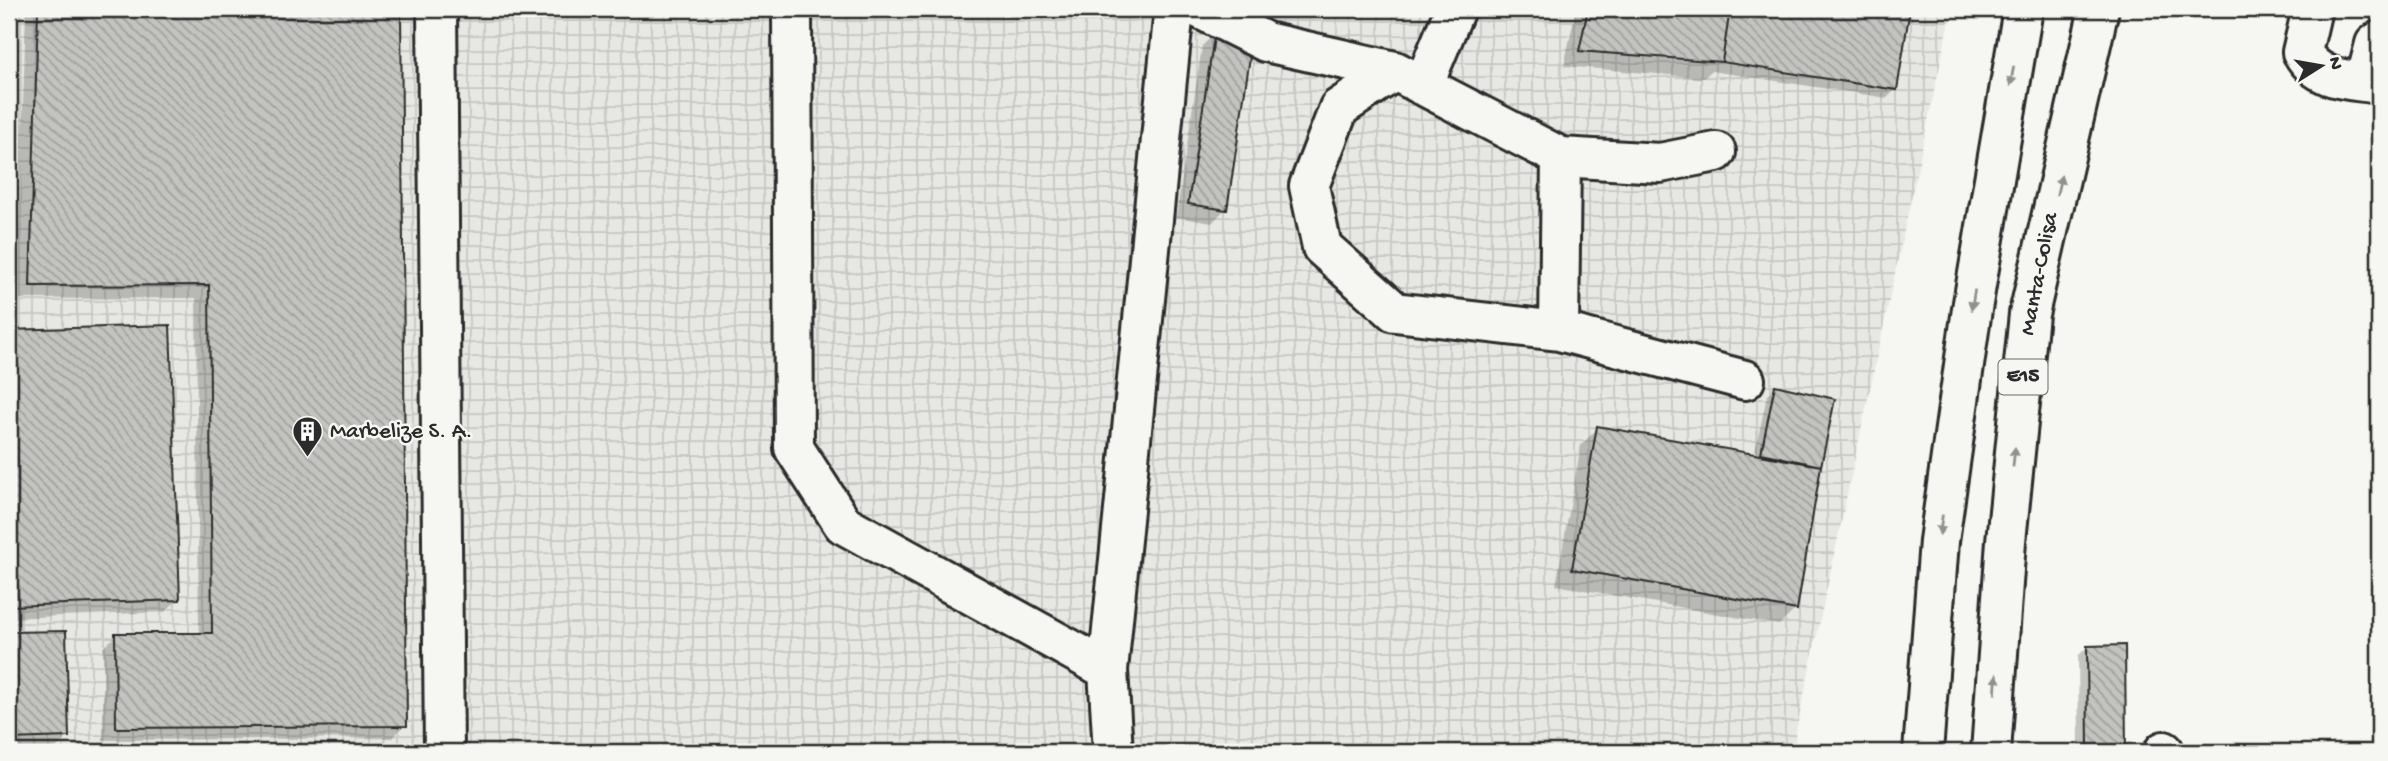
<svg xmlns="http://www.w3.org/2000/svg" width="2388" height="761" font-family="'Gochi Hand',sans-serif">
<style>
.industrial{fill:url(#industrial-grid)}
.shadow{fill:#0003}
.building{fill:url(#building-back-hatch);stroke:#2b2b2b;stroke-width:2}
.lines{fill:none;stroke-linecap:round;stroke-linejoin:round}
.minor-casing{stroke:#2b2b2b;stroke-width:44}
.highway-casing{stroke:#2b2b2b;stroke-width:44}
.minor{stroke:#f6f6f2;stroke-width:38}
.highway{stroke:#f6f6f2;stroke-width:38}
.oneway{fill:#90908e}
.labels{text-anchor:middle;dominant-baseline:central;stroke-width:5;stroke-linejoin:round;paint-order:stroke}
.shield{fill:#f6f6f2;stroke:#686867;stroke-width:2}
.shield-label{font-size:21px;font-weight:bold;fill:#2b2b2b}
.street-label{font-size:23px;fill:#2b2b2b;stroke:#f6f6f2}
.poi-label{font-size:23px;fill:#2b2b2b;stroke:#f6f6f2;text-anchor:start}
</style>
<defs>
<pattern id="industrial-grid" width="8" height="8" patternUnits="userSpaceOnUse" patternTransform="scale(1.75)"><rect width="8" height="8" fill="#e7e7e3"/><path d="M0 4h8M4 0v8" fill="none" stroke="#c6c6c3"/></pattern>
<pattern id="building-back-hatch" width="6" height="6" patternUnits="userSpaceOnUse" patternTransform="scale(1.75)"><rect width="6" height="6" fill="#c3c3c0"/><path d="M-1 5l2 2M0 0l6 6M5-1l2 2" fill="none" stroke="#9f9f9c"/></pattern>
</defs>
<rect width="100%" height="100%" fill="#f6f6f2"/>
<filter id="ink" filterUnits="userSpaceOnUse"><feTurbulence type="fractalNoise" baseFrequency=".0143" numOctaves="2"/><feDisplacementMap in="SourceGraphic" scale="14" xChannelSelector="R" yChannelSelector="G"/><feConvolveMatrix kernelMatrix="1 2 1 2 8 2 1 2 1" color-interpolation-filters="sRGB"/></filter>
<g filter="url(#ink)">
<path class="industrial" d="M 9,9 L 1952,9 L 1795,736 L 1797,752 L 9,752 Z"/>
<path class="shadow" d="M 26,9 L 399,9 L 405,725 L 392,738 L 103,740 L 103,648 L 116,635 L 199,634 L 196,298 L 17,299 Z
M 1576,9 L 1908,9 L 1896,89 L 1887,98 L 1711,71 L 1704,78 L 1564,66 Z
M 1215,33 L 1225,209 L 1212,223 L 1176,217 L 1202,46 Z
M 168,326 L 178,599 L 165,612 L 9,618 L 9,332 Z
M 1776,387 L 1820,466 L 1796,609 L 1779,625 L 1556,585 L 1581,445 L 1598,428 L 1754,456 L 1767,396 Z
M 64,633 L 67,737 L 54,750 L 9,751 L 9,634 Z
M 2087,647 L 2123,647 L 2124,752 L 2079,752 L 2078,656 Z"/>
<path class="building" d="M 38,9 L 401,9 L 407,726 L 116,728 L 115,633 L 212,633 L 209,285 L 30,286 Z
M 1588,9 L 1730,9 L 1722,62 L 1579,51 Z
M 1730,9 L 1910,9 L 1897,90 L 1722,62 Z
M 1215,31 L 1253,37 L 1227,210 L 1188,204 Z
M 170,325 L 180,600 L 9,606 L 9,330 Z
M 1775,385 L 1835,399 L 1821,466 L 1761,453 Z
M 1597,426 L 1821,466 L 1797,610 L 1572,569 Z
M 66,631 L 69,737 L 9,739 L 9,632 Z
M 2125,645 L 2126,752 L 2088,752 L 2087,646 Z"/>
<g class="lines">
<defs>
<path id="minor" d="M 437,9 L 444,752
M 792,9 L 794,448 L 843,524 L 1108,670 L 1113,752
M 1200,9 L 1266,42 L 1395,71 L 1561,157 L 1660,163 L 1716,152
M 2312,9 L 2302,52 C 2319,82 2349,79 2379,84
M 2379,41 L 2375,44 L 2369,67 L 2379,82
M 1395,71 L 1339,108 L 1309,186 L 1322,247 L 1395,312 L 1559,331 L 1745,380
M 1423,86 L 1455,9
M 1559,331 L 1561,157
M 1108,670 L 1174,9
M 2164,752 L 2164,751"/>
<path id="highway" d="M 1923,752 L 1939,541 L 1972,309 L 2023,9
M 1991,752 L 2006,541 L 2029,314 L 2099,9"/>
</defs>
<use href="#minor" class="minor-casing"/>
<use href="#highway" class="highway-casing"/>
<use href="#minor" class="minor"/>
<use href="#highway" class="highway"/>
</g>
<defs><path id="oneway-solid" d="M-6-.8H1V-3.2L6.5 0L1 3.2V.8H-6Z" transform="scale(1.75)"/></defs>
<g class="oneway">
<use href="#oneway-solid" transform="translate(2012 76) rotate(100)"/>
<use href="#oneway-solid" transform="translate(2059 185) rotate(-77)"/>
<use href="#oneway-solid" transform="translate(1973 300) rotate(99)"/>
<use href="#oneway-solid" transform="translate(2014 457) rotate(-84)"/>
<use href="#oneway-solid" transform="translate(1941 525) rotate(98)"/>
<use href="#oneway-solid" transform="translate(1996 684) rotate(-86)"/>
</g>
</g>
<defs>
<symbol id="building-pin" viewBox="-11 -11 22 30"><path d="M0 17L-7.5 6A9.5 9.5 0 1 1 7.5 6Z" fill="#2b2b2b" stroke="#f6f6f2"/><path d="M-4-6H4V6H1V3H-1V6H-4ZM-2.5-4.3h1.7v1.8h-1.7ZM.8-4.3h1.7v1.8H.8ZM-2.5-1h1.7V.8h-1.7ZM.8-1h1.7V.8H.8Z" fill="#fff"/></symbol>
</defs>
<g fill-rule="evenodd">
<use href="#building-pin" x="290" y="414" width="35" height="47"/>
</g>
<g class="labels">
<rect class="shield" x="1998.5" y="359.5" width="49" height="35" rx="5"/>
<g class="shield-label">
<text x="2023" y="377">E15</text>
</g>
<g class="street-label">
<text transform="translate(2040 274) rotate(-79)">Manta-Colisa</text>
</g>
<g class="poi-label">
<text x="330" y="432">Marbelize S. A.</text>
</g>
</g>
<rect width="2388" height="761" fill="none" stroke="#f6f6f2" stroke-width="35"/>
<rect x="18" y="18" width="2353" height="726" fill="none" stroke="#2b2b2b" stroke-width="2.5" filter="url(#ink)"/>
<g transform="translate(2321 66) rotate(79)" stroke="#f6f6f2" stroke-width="5" paint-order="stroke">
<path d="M0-5L12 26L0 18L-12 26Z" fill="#2b2b2b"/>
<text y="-10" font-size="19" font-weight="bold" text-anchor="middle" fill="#2b2b2b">N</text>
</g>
</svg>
